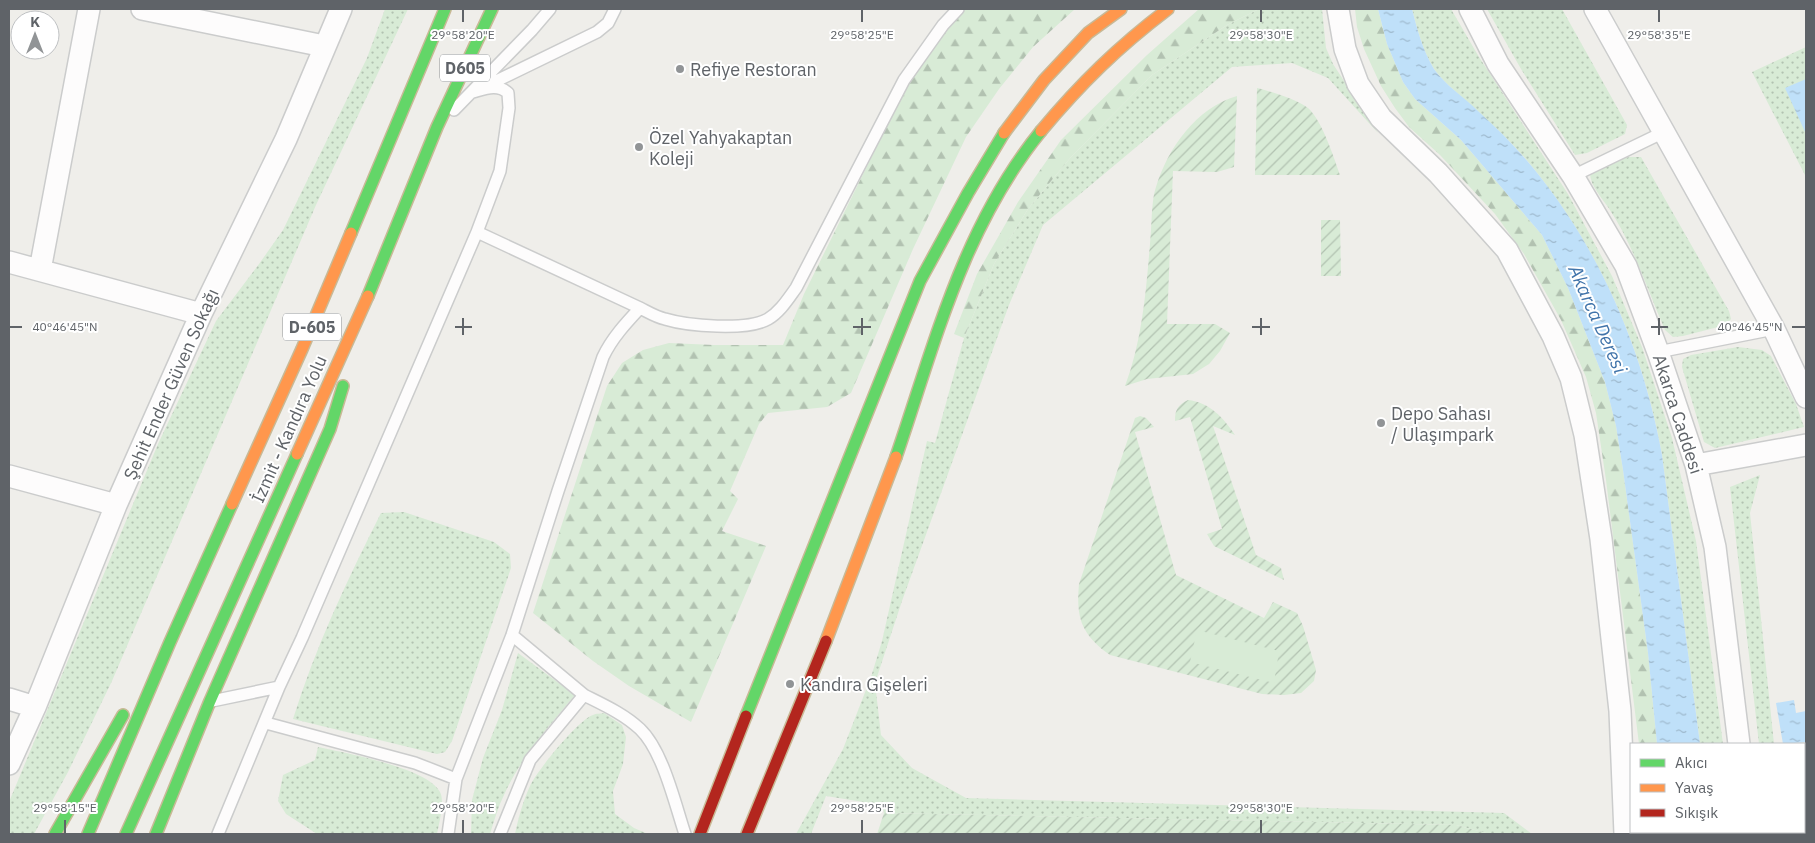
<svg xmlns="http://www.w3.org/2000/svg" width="1815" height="843" font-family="'IBM Plex Sans',sans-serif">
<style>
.grass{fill:url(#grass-dots)}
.forest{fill:url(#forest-firs)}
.garden{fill:url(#garden-furrows)}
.pitch{fill:#d8ebd6}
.water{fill:url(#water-ripples)}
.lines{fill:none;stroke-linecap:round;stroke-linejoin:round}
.lane-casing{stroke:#cbcccc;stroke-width:14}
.street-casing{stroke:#cbcccc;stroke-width:24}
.fast-casing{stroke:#c8b996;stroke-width:14}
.slow-casing{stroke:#c8b996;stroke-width:14}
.jam-casing{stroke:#c8b996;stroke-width:14}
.lane{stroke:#fdfcfc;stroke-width:11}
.street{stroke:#fdfcfc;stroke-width:21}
.fast{stroke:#63d668;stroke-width:11}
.slow{stroke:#ff974d;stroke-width:11}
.jam{stroke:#b3261e;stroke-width:11}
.ticks{fill:none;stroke:#5f6368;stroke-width:2}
.poi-dot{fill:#919496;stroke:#fff;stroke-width:2}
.labels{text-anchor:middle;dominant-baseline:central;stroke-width:4;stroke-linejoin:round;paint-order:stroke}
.shield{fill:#fff;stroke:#8f9295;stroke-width:1}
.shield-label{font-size:16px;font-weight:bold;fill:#5f6368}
.poi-label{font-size:18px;fill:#5f6368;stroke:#fff;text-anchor:start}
.street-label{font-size:18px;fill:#5f6368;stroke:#fff}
.water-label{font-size:19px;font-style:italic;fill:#4174aa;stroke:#fff}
.ticks-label{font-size:12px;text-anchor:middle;fill:#5f6368;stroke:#fff;stroke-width:4;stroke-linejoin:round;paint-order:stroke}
</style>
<defs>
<pattern id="grass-dots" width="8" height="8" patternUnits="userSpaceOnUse" patternTransform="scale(1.25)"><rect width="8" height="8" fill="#d8ebd6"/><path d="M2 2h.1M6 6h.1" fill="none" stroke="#b2c2b1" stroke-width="1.8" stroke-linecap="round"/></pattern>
<pattern id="forest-firs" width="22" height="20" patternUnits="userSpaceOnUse" patternTransform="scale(1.25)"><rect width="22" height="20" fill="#d8ebd6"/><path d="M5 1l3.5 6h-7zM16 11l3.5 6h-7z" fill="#b2c2b1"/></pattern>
<pattern id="garden-furrows" width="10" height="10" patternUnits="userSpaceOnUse" patternTransform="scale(1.25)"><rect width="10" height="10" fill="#d8ebd6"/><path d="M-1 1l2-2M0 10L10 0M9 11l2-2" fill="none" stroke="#b2c2b1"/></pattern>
<pattern id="water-ripples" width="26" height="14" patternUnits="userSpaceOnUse" patternTransform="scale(1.25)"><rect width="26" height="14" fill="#bfe0f9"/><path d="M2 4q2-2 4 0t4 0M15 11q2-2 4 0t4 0" fill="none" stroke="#9eb9cd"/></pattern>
</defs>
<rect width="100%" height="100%" fill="#efeeea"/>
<path class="grass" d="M 385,9 L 408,9 L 316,205 L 112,681 L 68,772 L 34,834 L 9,834 L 9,802 L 158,444 L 216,321 L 259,264 L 283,230 L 367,58 Z
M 1259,9 L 1322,9 L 1326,48 L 1333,64 L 1378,133 L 1328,78 L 1292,63 L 1232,67 L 1043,225 L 1009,305 L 902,601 L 875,683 L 881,735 L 912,768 L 966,798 L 1504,813 L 1532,834 L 1490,834 L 1456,825 L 884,813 L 882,805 L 826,796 L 811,834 L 796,834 L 843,749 L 871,677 L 882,641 L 927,441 L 935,443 L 964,338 L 994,264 L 1028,209 L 1071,157 L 1152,75 L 1227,25 Z
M 1412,9 L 1451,9 L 1479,57 L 1568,194 L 1612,276 L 1642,347 L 1672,438 L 1696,541 L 1723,744 L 1700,744 L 1662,455 C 1644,353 1602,255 1538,174 C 1519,149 1495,127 1472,106 C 1459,94 1444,83 1434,69 C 1423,51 1417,29 1412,9 Z
M 1487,9 L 1562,9 L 1627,125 L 1625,134 L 1587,153 L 1575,155 L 1521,69 Z
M 1806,47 L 1806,177 L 1752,72 Z
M 1629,157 L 1641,157 L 1729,311 L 1731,319 L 1726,325 L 1683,336 L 1673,337 L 1665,330 C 1647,289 1633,244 1608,207 C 1601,197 1590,185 1590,173 L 1618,160 Z
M 1738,347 L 1762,350 L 1771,356 L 1796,404 L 1804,427 L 1715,448 L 1704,442 L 1682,367 L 1683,359 L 1691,355 Z
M 1760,475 L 1750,513 L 1774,744 L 1759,744 L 1730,487 Z
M 404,512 L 494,542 L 510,554 L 511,568 L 452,741 L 445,752 L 437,754 L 293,719 C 315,648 347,580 381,513 Z
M 518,653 L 575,695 C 549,726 521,757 504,795 C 498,807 494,821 490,834 L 471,834 L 472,800 L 483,758 L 502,710 Z
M 604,713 L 622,725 L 626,737 L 623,764 L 613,791 L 615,814 L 634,828 L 648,834 L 515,834 C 518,819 523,801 530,786 C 536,772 579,719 593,715 C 596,713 601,714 604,713 Z
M 318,747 C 345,753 428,768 440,792 C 445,801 439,824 437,834 L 317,834 L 286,814 L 278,801 L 283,775 L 315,760 Z"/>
<path class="forest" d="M 965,9 L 1075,9 L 1033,47 L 999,89 L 966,137 L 913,249 L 851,393 L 827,407 L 768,413 L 759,424 L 730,491 L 738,499 L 722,531 L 766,546 L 691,722 L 629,686 L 593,661 L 533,613 L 607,386 L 622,363 L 643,350 L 669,343 L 714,345 L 783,345 L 804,294 L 905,89 L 940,38 Z
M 1199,9 L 1259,9 L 1227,25 L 1152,75 L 1071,157 L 1028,209 L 994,264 L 964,338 L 954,334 L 977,274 L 1018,202 L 1061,140 L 1147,55 Z
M 1355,9 L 1378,9 L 1387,44 L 1403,82 L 1415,99 L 1461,140 L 1542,235 L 1568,288 L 1605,382 L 1616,426 L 1623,470 L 1648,653 L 1657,744 L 1639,744 L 1606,480 L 1596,413 L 1586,377 L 1561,320 L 1524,254 L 1495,214 L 1440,155 L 1409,127 L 1395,108 L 1381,86 L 1364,49 L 1357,27 Z"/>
<path class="garden" d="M 1257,88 C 1270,91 1298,100 1308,108 C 1322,120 1334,158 1340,175 L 1255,175 Z
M 1237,96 L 1234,167 L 1217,172 L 1173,171 L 1167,324 L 1215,324 L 1230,333 L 1220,351 L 1209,364 L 1193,374 L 1147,379 L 1125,386 C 1142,341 1146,292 1150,244 C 1152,228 1151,201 1156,187 C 1168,148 1196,108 1237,96 Z
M 1321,220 L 1340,220 L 1341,276 L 1321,276 Z
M 1188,400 C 1209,402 1224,418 1235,435 L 1213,426 L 1256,555 L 1281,568 L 1284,580 L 1214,546 L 1207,534 L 1222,529 L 1190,417 L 1175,421 C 1175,409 1178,405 1188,400 Z
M 1140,416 L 1146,418 L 1154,427 L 1135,432 L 1176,575 L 1264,618 L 1273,602 L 1297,613 L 1303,626 L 1316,670 L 1314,681 L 1301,693 L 1284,695 L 1262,694 L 1110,655 C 1081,634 1076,618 1079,584 L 1135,418 Z
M 884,813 L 1456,825 L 1490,834 L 877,834 Z"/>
<path class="pitch" d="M 1197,630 L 1279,651 L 1274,683 L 1190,662 Z"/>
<path class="water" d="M 1378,9 L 1412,9 C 1417,29 1423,51 1434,69 C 1445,85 1464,97 1478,111 C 1499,130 1520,151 1538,174 C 1602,254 1644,354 1662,455 L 1700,744 L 1657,744 L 1648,653 L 1623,470 L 1616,426 L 1605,382 L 1568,288 L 1542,235 L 1461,140 L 1415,99 L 1403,82 L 1387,44 Z
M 1806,79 L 1806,134 L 1785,88 Z
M 1794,700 L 1796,713 L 1806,711 L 1806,742 L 1783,744 L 1776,703 Z"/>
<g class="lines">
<defs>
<path id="lane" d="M 486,86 L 597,32 L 608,23 L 615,9
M 454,110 L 532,30 L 550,9
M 1573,176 L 1664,132
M 477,232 L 640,308
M 1658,352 L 1774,329
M 512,635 L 584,695
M 212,701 L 279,687
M 266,723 L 415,763 L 456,779 L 448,834
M 456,779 L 512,635 L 558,491 L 603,357 C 612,338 626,323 640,308 C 648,312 656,317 665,319 C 688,326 747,331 768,319 C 780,312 788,299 796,288 L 904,80 L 943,25 L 958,9
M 218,834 L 279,687 L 302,638 L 477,232 L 500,171 L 509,108 L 508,93 C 498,83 484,89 473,92
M 500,834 L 530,760 L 584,695 C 604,705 624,714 640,729 C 663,751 675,804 685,834"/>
<path id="street" d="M 142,9 L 324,46
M 1338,9 L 1345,49 L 1358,84 L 1381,118 L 1438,173 L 1507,250 L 1553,336 L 1571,378 L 1585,435 L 1601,539 L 1620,711 L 1625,834
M 1470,9 L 1498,64 L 1573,176 L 1626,266 L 1658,352 L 1696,465 L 1715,547 L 1739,744
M 1595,9 L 1774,329 L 1806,397
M 9,262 L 201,314
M 40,270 L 89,9
M 1696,465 L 1806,445
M 9,476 L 116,505
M 9,699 L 35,707
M 9,764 L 35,707 L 116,505 L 201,314 L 286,139 L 341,9
M 1750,832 L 1750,834"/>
<path id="fast" d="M 351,233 L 445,9
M 368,296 L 437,127 L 492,9
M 896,457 C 935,343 963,227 1041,131
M 746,716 L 920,281 L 968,193 L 1004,133
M 55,834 L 123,715
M 88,834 L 170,642 L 232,504
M 126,834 L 297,454
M 156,834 L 210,701 L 330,429 L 343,386"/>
<path id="slow" d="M 1041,131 C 1081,83 1118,47 1168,9
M 1004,133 L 1044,80 L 1088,33 L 1121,9
M 297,454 L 368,296
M 232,504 L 302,349 L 351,233
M 826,641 L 896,457"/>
<path id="jam" d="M 700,834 L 746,716
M 747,834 L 826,641"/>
</defs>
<use href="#lane" class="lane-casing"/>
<use href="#street" class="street-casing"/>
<use href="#fast" class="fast-casing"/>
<use href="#slow" class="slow-casing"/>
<use href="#jam" class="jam-casing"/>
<use href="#lane" class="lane"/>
<use href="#street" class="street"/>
<use href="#fast" class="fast"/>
<use href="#slow" class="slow"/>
<use href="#jam" class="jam"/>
</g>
<path class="ticks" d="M 463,10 L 463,22M 862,10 L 862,22M 1261,10 L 1261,22M 1659,10 L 1659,22M 463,318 L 463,335M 862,318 L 862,335M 1261,318 L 1261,335M 1659,318 L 1659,335M 10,327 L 22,327M 455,327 L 472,327M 853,327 L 871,327M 1252,327 L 1270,327M 1651,327 L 1668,327M 1792,327 L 1805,327M 65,820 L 65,833M 463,820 L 463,833M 862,820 L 862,833M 1261,820 L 1261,833"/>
<g class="poi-dot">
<circle cx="680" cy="69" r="5"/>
<circle cx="639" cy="147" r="5"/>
<circle cx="1381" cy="423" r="5"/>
<circle cx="790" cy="684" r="5"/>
</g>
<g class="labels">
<g class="shield">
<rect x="440" y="54.5" width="50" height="27" rx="4"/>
<rect x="283" y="313.5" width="58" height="27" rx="4"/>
</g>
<g class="shield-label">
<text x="465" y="68">D605</text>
<text x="312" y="327">D-605</text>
</g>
<g class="poi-label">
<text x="690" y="69">Refiye Restoran</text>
<text x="649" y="137">Özel Yahyakaptan<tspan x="649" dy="21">Koleji</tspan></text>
<text x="1391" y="413">Depo Sahası<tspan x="1391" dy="21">/ Ulaşımpark</tspan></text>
<text x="800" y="684">Kandıra Gişeleri</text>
</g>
<g class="street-label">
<text transform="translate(171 384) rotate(-66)">Şehit Ender Güven Sokağı</text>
<text transform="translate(1678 414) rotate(72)">Akarca Caddesi</text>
<text transform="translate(289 429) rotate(-66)">İzmit - Kandıra Yolu</text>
</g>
<g class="water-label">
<text transform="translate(1598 319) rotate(66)">Akarca Deresi</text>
</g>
</g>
<g class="ticks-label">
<text x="463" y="39">29°58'20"E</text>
<text x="862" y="39">29°58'25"E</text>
<text x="1261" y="39">29°58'30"E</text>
<text x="1659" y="39">29°58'35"E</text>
<text x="65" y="331">40°46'45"N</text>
<text x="1750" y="331">40°46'45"N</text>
<text x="65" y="812">29°58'15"E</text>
<text x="463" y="812">29°58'20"E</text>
<text x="862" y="812">29°58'25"E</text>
<text x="1261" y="812">29°58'30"E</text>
</g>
<rect width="1815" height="843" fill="none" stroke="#5f6368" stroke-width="20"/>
<rect x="1630" y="743" width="175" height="90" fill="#ffffff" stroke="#bfc1c3"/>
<rect x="1640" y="759" width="25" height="8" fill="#63d668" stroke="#bfc1c3"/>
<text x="1675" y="768" font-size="15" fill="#5f6368">Akıcı</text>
<rect x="1640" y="784" width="25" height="8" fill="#ff974d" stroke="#bfc1c3"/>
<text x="1675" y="793" font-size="15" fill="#5f6368">Yavaş</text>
<rect x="1640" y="809" width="25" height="8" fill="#b3261e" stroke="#bfc1c3"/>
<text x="1675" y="818" font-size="15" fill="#5f6368">Sıkışık</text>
<g transform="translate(35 35)"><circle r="24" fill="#ffffff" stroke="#bfc1c3"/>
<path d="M0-4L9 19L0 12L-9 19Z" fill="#919496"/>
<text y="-8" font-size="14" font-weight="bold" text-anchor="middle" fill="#5f6368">K</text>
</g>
</svg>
